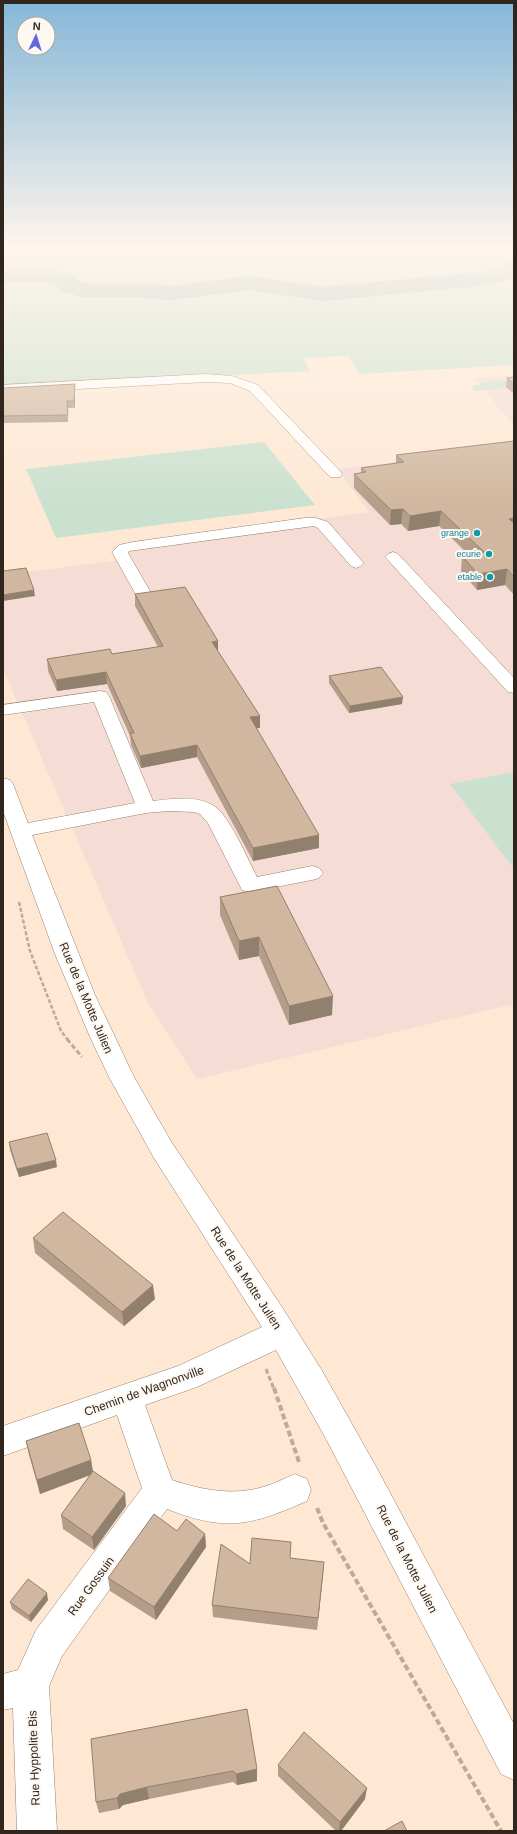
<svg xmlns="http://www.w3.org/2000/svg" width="517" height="1834" font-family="Helvetica,sans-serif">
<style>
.education{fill:#f5dcd5}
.green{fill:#cae1cf}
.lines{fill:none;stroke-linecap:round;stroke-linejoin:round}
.river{fill:#92bcbf;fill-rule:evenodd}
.minor-casing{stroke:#99806a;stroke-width:1}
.path-far2{stroke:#bdab9a;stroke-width:2.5;stroke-dasharray:4 2;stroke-linecap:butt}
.path-far1{stroke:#bdab9a;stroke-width:3;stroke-dasharray:5 2.5;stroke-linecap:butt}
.path{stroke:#bdab9a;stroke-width:4;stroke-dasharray:6 3;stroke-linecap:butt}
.minor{fill:#fff;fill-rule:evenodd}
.wall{fill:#b49d89}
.shaded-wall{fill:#92806f}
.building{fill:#d1b79f;stroke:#92806f}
.culture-dot{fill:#0f9aa8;stroke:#fef8f3;stroke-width:1.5}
.labels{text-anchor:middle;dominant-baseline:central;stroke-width:4;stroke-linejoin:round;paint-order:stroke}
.far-culture-label{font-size:9px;fill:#0d838f;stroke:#fef8f3;text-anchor:end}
.near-street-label{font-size:12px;fill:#30261d;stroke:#fef8f3}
</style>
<rect width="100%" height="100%" fill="#fee8d4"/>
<path class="education" d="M 514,375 L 514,426 L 474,378 Z
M 514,447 L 514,1004 L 197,1079 L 149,1005 L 3,669 L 3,575 L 119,560 L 112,547 L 369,512 L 338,469 Z"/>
<path class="green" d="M 3,249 L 514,249 L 514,365 L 359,374 L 349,356 L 304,358 L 310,371 L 3,386 L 3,327 L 5,317 L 3,310 Z
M 514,380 L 514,387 L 474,391 L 471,386 L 481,385 L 479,382 Z
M 264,442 L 315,505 L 56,538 L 26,469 Z
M 514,772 L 514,869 L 450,784 Z"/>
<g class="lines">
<path class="river" d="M 514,262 L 514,278 L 479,286 L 323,301 L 249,290 L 171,300 L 134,297 L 82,297 L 64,292 L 52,282 L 3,282 L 3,270 L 55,270 L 71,274 L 83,283 L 134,283 L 171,286 L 249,276 L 323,287 L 479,272 L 501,268 L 506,263 Z"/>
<defs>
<path id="minor" d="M 206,374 L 232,376 L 258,385 L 340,471 L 342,474 L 340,477 L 330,477 L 250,391 L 230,383 L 206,382 L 3,393 L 3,385 Z
M 305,518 L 316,518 L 328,522 L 361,560 L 364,563 L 361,566 L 356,568 L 351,566 L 318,528 L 314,526 L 129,551 L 128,553 L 151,593 L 149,596 L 143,598 L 137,596 L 135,593 L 112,552 L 119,545 L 133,542 Z
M 393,552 L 398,554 L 514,678 L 514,693 L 508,692 L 388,560 L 385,557 L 388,554 Z
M 100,691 L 106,692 L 109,696 L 153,801 C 172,799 197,795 214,806 C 230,816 248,860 257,877 L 312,866 L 319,868 L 323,873 L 319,878 L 312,880 L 250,892 L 242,890 L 208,823 L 200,814 L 194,812 L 169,811 L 146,813 L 32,835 L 95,995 L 134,1077 L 172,1143 L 280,1304 L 321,1369 L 374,1463 L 514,1724 L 514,1780 L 501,1774 L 325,1437 L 276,1350 L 197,1387 L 145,1405 L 172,1480 C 202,1490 233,1496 263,1487 C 274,1484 285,1478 295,1474 L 307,1479 L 311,1490 L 307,1501 C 250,1526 226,1532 167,1509 L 62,1656 L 49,1686 L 57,1831 L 17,1831 L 13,1708 L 3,1710 L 3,1674 L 18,1670 L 36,1630 L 142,1488 L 117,1415 L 3,1456 L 3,1426 L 178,1366 L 262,1327 L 154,1158 L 109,1077 L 90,1037 L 55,954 L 3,811 L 3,778 L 10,780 L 13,784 L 28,823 L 135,803 L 94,702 L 3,715 L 3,705 Z"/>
</defs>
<use href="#minor" class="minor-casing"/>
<path class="path-far2" d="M 19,902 L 30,951 L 61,1031 L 68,1040"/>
<path class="path-far1" d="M 67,1039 L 82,1057
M 266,1369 L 274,1389"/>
<path class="path" d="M 274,1388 L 299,1462
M 317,1508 L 323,1523 L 501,1831"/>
<use href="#minor" class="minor"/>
</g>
<path class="wall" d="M 514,377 L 514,394 L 506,387 L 507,378 Z
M 3,388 L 75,391 L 75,408 L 68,408 L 68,422 L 3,423 Z
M 514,441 L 514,595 L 505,585 L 477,590 L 461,571 L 462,556 L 469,555 L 439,526 L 408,531 L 401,524 L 390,525 L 354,488 L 354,474 L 361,473 L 361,468 L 396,464 L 396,455 Z
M 135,594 L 218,641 L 218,652 L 260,716 L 260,728 L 256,728 L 319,848 L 253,861 L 197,757 L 141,768 L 131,745 L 130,736 L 107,684 L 57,691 L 48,671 L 47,659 L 112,654 L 158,647 L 135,606 Z
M 329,676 L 402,704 L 349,713 L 329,683 Z
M 220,897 L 332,1015 L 289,1025 L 259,956 L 239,960 L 220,915 Z
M 9,1142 L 57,1167 L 19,1177 L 10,1150 Z
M 33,1238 L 155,1299 L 124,1326 L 35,1253 Z
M 26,1441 L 91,1460 L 93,1471 L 126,1506 L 94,1550 L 63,1529 L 61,1515 L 90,1475 L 40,1494 L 29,1455 Z
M 177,1531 L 205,1534 L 206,1547 L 156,1620 L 110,1591 L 108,1578 Z
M 291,1558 L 323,1575 L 317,1630 L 213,1617 L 212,1605 L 250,1564 Z
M 48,1600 L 31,1622 L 12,1609 L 10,1602 Z
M 247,1709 L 257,1781 L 237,1785 L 233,1782 L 149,1799 L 123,1805 L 119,1809 L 99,1813 L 96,1802 Z
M 278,1765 L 365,1799 L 341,1831 L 336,1831 L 278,1776 Z"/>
<path class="shaded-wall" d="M 75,384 L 75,408 L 74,401 Z
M 403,509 L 401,524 L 390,525 L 391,510 Z
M 441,511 L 439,526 L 408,531 L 410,516 Z
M 514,518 L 514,533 L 509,519 Z
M 507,569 L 505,585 L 477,590 L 478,574 Z
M 34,590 L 35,596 L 3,601 L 3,595 Z
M 218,641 L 218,653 L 212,642 Z
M 106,672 L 107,684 L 57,691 L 56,680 Z
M 403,697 L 402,704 L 349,713 L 350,706 Z
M 260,716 L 260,728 L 250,729 L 250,717 Z
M 197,745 L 197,757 L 141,768 L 140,756 Z
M 319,835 L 319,848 L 253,861 L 253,848 Z
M 259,937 L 259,956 L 239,960 L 239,941 Z
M 333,996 L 332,1015 L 289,1025 L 289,1006 Z
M 56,1160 L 57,1167 L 19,1177 L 17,1169 Z
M 153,1285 L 155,1299 L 124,1326 L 122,1312 Z
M 91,1460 L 93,1474 L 40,1494 L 37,1480 Z
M 125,1493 L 126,1506 L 94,1550 L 92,1537 Z
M 205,1534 L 206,1547 L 156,1620 L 154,1607 Z
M 324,1562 L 323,1575 L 317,1630 L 318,1618 Z
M 47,1593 L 48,1600 L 31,1622 L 29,1616 Z
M 257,1769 L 257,1781 L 237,1785 L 236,1774 Z
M 147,1787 L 149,1799 L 123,1805 L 119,1809 L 117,1798 L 120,1794 Z
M 367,1788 L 365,1799 L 341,1831 L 339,1831 L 340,1822 Z"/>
<path class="building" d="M 514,377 L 514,384 L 507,378 Z
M 75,384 L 74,401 L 67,401 L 68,415 L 3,416 L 3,388 Z
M 514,441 L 514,518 L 509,519 L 514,523 L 514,577 L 507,569 L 478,574 L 462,556 L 484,552 L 441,511 L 410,516 L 403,509 L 391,510 L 354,474 L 366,472 L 361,468 L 404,462 L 396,455 Z
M 26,568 L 34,590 L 3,595 L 3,571 Z
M 185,587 L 218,641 L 212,642 L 260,716 L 250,717 L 319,835 L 253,848 L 197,745 L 140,756 L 130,733 L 134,733 L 106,672 L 56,680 L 47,659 L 110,649 L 112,654 L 163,646 L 135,594 Z
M 381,667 L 403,697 L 350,706 L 329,676 Z
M 277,886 L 333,996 L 289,1006 L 259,937 L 239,941 L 220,897 Z
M 47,1133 L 56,1160 L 17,1169 L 9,1142 Z
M 63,1212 L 153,1285 L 122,1312 L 33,1238 Z
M 79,1423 L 91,1460 L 37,1480 L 26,1441 Z
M 93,1471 L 125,1493 L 92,1537 L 61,1515 Z
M 154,1514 L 177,1531 L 186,1519 L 205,1534 L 154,1607 L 108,1578 Z
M 252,1538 L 291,1542 L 290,1558 L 324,1562 L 318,1618 L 212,1605 L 221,1544 L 250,1564 Z
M 28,1579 L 47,1593 L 29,1616 L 10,1602 Z
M 247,1709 L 257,1769 L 236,1774 L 233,1771 L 147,1787 L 120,1794 L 117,1798 L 96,1802 L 91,1739 Z
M 304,1732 L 367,1788 L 340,1822 L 278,1765 Z
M 402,1821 L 407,1831 L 384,1831 Z"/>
<linearGradient id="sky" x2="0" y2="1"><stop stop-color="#85b7d8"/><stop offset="0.49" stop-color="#fff5ec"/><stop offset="1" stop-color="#fff5ec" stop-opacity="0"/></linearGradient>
<rect width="517" height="506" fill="url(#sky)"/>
<g class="culture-dot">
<circle cx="477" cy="533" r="4"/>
<circle cx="489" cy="554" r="4"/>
<circle cx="490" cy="577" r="4"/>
</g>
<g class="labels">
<g class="far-culture-label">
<text x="469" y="533">grange</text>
<text x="481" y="554">ecurie</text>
<text x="482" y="577">etable</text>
</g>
<g class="near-street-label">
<text transform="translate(86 998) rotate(67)">Rue de la Motte Julien</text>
<text transform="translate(246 1278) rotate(57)">Rue de la Motte Julien</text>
<text transform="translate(144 1391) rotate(-20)">Chemin de Wagnonville</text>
<text transform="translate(407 1559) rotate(63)">Rue de la Motte Julien</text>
<text transform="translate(91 1586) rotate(-54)">Rue Gossuin</text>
<text transform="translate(34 1758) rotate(-92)">Rue Hyppolite Bis</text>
</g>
</g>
<rect width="517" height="1834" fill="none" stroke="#30261d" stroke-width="8"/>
<g transform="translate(36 36) rotate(4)"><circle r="19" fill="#fef8f3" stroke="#aca49d"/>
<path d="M0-3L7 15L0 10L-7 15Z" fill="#6069e1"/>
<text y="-6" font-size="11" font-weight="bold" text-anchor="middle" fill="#30261d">N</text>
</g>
</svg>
